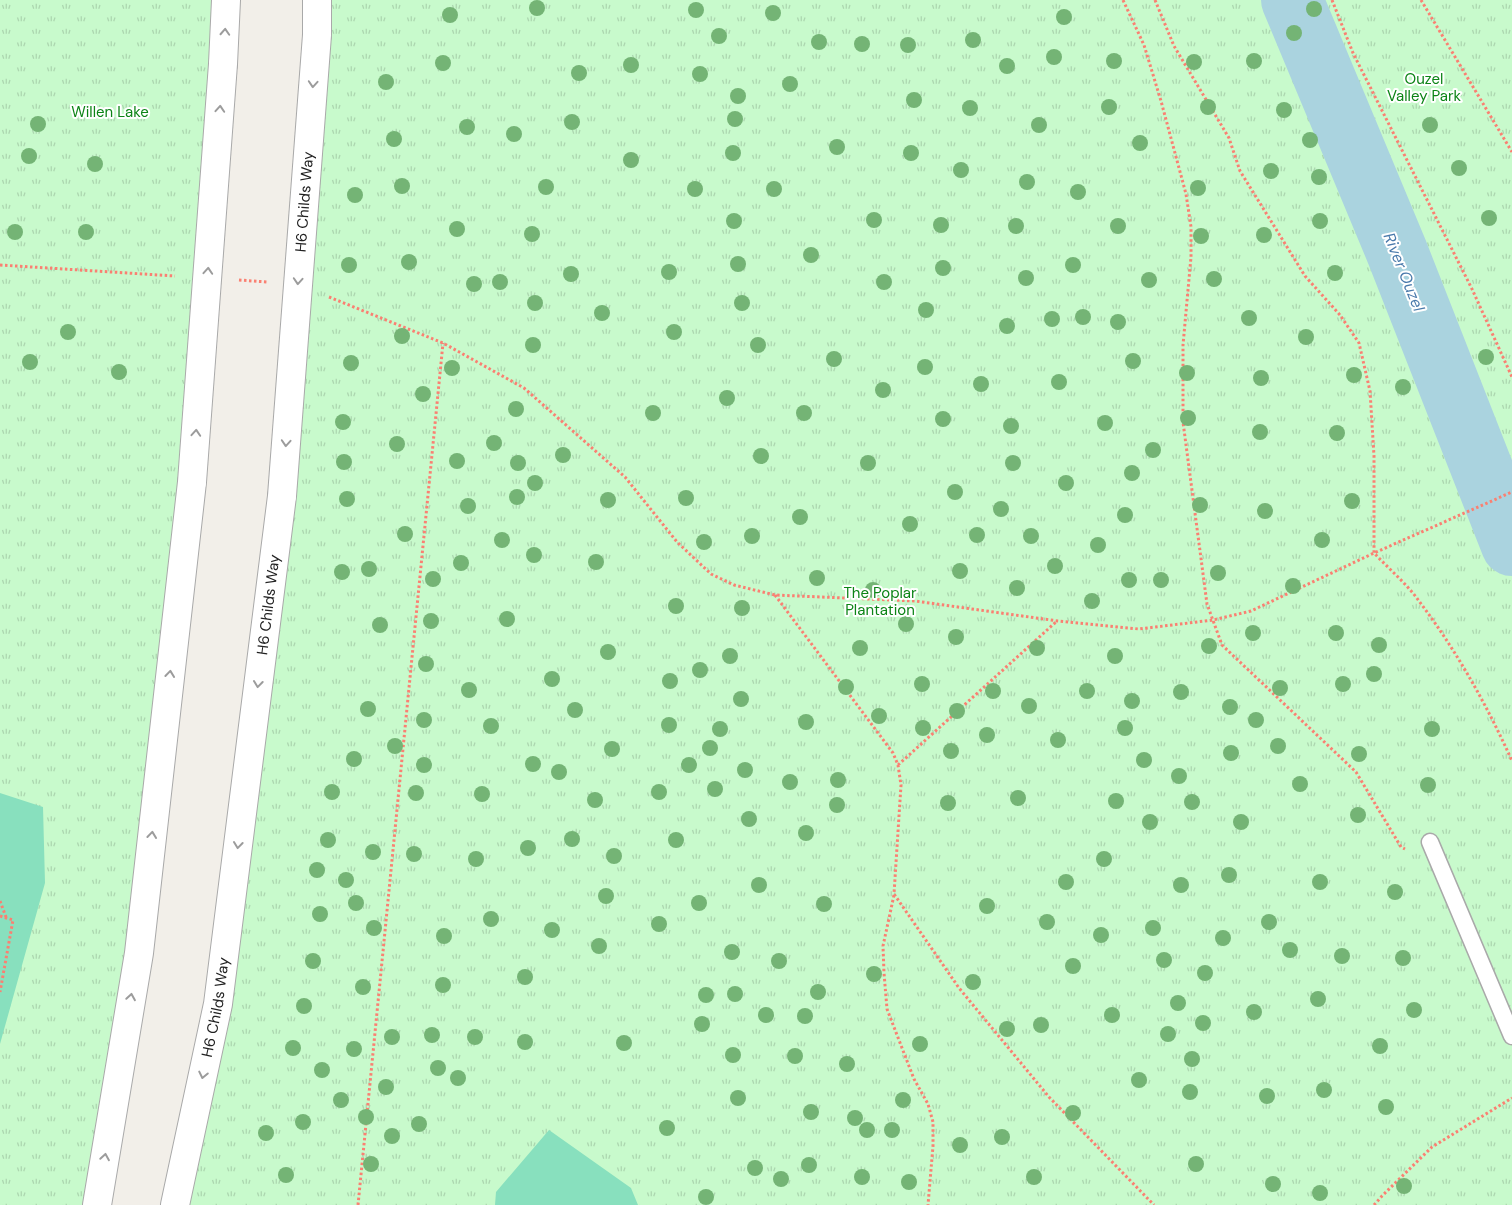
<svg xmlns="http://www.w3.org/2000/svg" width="1512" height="1205" font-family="'DM Sans',sans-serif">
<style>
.park{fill:url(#park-tufts)}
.pitch{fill:#88e0be}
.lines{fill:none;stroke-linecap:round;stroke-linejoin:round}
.river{stroke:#aad3df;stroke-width:62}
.service-casing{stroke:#a9a9a9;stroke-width:19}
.tertiary-casing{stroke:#a9a9a9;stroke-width:30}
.path{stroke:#fa8072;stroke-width:3;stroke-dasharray:2.5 2.5;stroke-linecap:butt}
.service{stroke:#fff;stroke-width:16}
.tertiary{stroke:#fff;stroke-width:28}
.tertiary-bridge-casing{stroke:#a9a9a9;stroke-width:30;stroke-linecap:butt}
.tertiary-bridge{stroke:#fff;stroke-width:28}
.tree{fill:#74b475}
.oneway{stroke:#9c9c9c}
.labels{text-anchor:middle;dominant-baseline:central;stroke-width:4;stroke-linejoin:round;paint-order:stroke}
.park-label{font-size:15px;fill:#0c8416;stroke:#fff}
.street-label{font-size:15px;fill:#222;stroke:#fff}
.water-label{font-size:16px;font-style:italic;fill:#4a7aab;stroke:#fff}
</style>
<defs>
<pattern id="park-tufts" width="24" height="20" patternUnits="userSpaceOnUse" patternTransform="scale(1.25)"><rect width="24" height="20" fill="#c8facc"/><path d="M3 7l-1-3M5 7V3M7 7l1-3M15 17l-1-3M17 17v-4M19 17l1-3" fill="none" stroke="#acd6af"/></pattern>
</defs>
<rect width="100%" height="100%" fill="#f2efe9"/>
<path class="park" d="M 0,0 L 226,0 L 192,482 L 97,1205 L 0,1205 Z
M 317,0 L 1512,0 L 1512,1205 L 175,1205 L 218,1004 Z"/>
<path class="pitch" d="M 0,793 L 43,807 L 45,883 L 0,1044 Z
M 549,1130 L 631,1188 L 638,1205 L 495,1205 L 496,1192 Z"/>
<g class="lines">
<path class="river" d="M 1292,0 L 1397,252 L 1512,545"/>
<defs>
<path id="service" d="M 1430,842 L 1512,1036"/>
<g id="tertiary">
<path d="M 317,35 L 317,0"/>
<path d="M 223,64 L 226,0"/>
<path d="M 97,1205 L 139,953 L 192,482"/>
<path id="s1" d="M 175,1205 L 218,1004 L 282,496"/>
</g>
</defs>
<use href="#service" class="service-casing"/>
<use href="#tertiary" class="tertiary-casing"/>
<path class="path" d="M 1123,0 L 1144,45 L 1161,101 L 1186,194 L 1191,227 L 1191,257 L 1183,345 L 1183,422 L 1207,604 L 1222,645 L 1356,772 L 1401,847 L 1405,849
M 1155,0 L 1174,46 L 1229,138 L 1240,171 L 1305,276 L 1340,315 L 1359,343 L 1370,391 L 1374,456 L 1374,553 C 1389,569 1407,584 1419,601 C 1456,650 1487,705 1512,761
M 1332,0 L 1353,53 L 1472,289 L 1512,377
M 1421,0 L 1512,152
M 0,265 L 175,276
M 239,280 L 267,282
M 329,297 L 443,343 L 524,388 L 625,477 L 677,542 L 711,574 L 734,585 L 775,595 L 915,601 L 1058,621 L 1139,629 L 1213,620 L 1251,611 L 1374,553 L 1512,492
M 775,595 L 893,753 L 898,765 L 901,785 L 894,894 L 959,988 L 1049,1097 L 1154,1205
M 898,765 L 1057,621
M 894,895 L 883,946 L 884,973 L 887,1009 L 914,1079 L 928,1104 L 933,1122 L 933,1146 L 928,1205
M 0,901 L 6,917
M 0,916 L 13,920 L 0,992
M 358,1205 L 443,343
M 1374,1205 L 1382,1196 L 1432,1147 L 1512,1098"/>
<use href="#service" class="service"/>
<use href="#tertiary" class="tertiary"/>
<defs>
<g id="tertiary-bridge">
<path d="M 192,482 L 223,64"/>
<path id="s2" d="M 282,496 L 317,35"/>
</g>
</defs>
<use href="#tertiary-bridge" class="tertiary-bridge-casing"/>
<use href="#tertiary-bridge" class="tertiary-bridge"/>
</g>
<g class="tree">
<circle cx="537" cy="8" r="8"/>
<circle cx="1314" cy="9" r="8"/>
<circle cx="696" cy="10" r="8"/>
<circle cx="773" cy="13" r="8"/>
<circle cx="450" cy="15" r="8"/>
<circle cx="1064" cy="17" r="8"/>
<circle cx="1294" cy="33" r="8"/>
<circle cx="719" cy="36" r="8"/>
<circle cx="973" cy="40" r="8"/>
<circle cx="819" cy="42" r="8"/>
<circle cx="862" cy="44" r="8"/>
<circle cx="908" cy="45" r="8"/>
<circle cx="1054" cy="57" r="8"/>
<circle cx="1114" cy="61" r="8"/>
<circle cx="1254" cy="61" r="8"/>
<circle cx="1194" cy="62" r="8"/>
<circle cx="443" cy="63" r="8"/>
<circle cx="631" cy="65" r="8"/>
<circle cx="1007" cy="66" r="8"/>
<circle cx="579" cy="73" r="8"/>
<circle cx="700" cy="74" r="8"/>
<circle cx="386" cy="82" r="8"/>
<circle cx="790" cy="84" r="8"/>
<circle cx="738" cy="96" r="8"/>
<circle cx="914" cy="100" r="8"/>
<circle cx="1109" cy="107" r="8"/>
<circle cx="1208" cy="107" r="8"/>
<circle cx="970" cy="108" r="8"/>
<circle cx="1284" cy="110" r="8"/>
<circle cx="735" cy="119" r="8"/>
<circle cx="572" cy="122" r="8"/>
<circle cx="38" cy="124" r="8"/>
<circle cx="1039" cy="125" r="8"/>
<circle cx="1430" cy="125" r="8"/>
<circle cx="467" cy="127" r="8"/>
<circle cx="514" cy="134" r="8"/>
<circle cx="394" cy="139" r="8"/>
<circle cx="1310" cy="140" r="8"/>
<circle cx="1140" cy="143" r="8"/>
<circle cx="837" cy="147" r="8"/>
<circle cx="733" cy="153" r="8"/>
<circle cx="911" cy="153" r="8"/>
<circle cx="29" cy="156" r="8"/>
<circle cx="631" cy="160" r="8"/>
<circle cx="95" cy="164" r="8"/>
<circle cx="1459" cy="168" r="8"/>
<circle cx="961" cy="170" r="8"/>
<circle cx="1271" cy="171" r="8"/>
<circle cx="1319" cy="177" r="8"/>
<circle cx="1027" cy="182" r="8"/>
<circle cx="402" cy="186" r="8"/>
<circle cx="546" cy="187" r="8"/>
<circle cx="1198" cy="188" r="8"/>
<circle cx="695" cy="189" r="8"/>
<circle cx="774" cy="189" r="8"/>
<circle cx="1078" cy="192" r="8"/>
<circle cx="355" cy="195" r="8"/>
<circle cx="1489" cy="218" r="8"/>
<circle cx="874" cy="220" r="8"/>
<circle cx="734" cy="221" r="8"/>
<circle cx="1320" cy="221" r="8"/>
<circle cx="941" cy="225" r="8"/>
<circle cx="1016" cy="226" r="8"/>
<circle cx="1118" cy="226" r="8"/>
<circle cx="457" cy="229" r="8"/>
<circle cx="15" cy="232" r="8"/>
<circle cx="86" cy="232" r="8"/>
<circle cx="532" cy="234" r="8"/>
<circle cx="1264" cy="235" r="8"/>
<circle cx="1201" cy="236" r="8"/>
<circle cx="811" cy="255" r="8"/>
<circle cx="409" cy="262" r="8"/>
<circle cx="738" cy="264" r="8"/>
<circle cx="349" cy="265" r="8"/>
<circle cx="1073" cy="265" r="8"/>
<circle cx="943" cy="268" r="8"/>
<circle cx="669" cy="272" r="8"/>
<circle cx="1335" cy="273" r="8"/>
<circle cx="571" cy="274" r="8"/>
<circle cx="1026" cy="278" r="8"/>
<circle cx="1214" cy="279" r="8"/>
<circle cx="1149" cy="280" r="8"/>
<circle cx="500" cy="282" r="8"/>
<circle cx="884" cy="282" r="8"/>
<circle cx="474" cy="284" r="8"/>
<circle cx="535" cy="303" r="8"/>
<circle cx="742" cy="303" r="8"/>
<circle cx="926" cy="310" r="8"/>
<circle cx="602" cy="313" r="8"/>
<circle cx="1083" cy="317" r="8"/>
<circle cx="1249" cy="318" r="8"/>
<circle cx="1052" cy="319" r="8"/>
<circle cx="1118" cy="322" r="8"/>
<circle cx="1007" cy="326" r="8"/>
<circle cx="68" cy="332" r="8"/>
<circle cx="674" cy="332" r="8"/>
<circle cx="402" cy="336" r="8"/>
<circle cx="1306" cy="337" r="8"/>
<circle cx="533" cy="345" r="8"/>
<circle cx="758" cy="345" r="8"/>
<circle cx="1486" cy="357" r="8"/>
<circle cx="834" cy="359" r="8"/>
<circle cx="1133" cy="361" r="8"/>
<circle cx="30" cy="362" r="8"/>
<circle cx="351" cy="363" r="8"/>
<circle cx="925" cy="367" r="8"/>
<circle cx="452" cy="368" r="8"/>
<circle cx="119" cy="372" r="8"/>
<circle cx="1187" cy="373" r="8"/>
<circle cx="1354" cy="375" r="8"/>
<circle cx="1261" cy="378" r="8"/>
<circle cx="1059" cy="382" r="8"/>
<circle cx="981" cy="384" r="8"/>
<circle cx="1403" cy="387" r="8"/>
<circle cx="883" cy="390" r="8"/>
<circle cx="423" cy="394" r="8"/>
<circle cx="727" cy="398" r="8"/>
<circle cx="516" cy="409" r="8"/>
<circle cx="653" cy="413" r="8"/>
<circle cx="804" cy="413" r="8"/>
<circle cx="1188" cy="418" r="8"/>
<circle cx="943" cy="419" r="8"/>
<circle cx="343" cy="422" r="8"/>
<circle cx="1105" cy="423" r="8"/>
<circle cx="1011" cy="426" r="8"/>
<circle cx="1260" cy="432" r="8"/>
<circle cx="1337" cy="433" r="8"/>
<circle cx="494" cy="443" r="8"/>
<circle cx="397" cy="444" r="8"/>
<circle cx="1153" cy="450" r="8"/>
<circle cx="563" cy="455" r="8"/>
<circle cx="761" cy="456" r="8"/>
<circle cx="457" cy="461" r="8"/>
<circle cx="344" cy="462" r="8"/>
<circle cx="518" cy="463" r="8"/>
<circle cx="868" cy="463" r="8"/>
<circle cx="1013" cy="463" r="8"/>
<circle cx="1132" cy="473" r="8"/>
<circle cx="535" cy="483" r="8"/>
<circle cx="1066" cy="483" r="8"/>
<circle cx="955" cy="492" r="8"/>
<circle cx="517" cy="497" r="8"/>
<circle cx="686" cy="498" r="8"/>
<circle cx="347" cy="499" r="8"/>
<circle cx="608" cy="500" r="8"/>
<circle cx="1352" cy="501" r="8"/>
<circle cx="1200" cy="505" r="8"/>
<circle cx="468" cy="506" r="8"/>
<circle cx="1001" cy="509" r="8"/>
<circle cx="1265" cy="511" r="8"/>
<circle cx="1125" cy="515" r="8"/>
<circle cx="800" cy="517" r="8"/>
<circle cx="910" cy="524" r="8"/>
<circle cx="405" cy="534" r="8"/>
<circle cx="977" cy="535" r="8"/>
<circle cx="752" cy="536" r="8"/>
<circle cx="1031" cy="536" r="8"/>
<circle cx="502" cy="540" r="8"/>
<circle cx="1322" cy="540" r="8"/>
<circle cx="704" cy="542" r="8"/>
<circle cx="1098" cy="545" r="8"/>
<circle cx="534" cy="555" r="8"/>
<circle cx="596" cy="562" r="8"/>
<circle cx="461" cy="563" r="8"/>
<circle cx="1055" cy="566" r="8"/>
<circle cx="369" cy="569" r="8"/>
<circle cx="960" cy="571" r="8"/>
<circle cx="342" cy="572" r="8"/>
<circle cx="1218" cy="573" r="8"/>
<circle cx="817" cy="578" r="8"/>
<circle cx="433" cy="579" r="8"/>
<circle cx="1129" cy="580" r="8"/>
<circle cx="1161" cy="580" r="8"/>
<circle cx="1293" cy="586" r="8"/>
<circle cx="1017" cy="588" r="8"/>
<circle cx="873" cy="590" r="8"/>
<circle cx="1092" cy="601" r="8"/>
<circle cx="676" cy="606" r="8"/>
<circle cx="742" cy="608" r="8"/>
<circle cx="507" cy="619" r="8"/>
<circle cx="431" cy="621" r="8"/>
<circle cx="906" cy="624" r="8"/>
<circle cx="380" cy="625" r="8"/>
<circle cx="1253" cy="633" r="8"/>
<circle cx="1336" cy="633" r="8"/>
<circle cx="956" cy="637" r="8"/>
<circle cx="1379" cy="645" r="8"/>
<circle cx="1209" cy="646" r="8"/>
<circle cx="860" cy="648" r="8"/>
<circle cx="1037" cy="648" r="8"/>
<circle cx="608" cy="652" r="8"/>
<circle cx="730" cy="656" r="8"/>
<circle cx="1115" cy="656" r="8"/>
<circle cx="426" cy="664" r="8"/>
<circle cx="700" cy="670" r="8"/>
<circle cx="1374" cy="674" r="8"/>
<circle cx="552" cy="679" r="8"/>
<circle cx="670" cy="681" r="8"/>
<circle cx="922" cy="684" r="8"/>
<circle cx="1343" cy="684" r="8"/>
<circle cx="846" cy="687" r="8"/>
<circle cx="1280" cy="688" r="8"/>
<circle cx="469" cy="690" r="8"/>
<circle cx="993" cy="691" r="8"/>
<circle cx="1087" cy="691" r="8"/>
<circle cx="1181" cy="692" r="8"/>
<circle cx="741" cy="699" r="8"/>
<circle cx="1132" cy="701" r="8"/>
<circle cx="1029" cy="706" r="8"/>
<circle cx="1230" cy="707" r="8"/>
<circle cx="368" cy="709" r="8"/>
<circle cx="575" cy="710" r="8"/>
<circle cx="957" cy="711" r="8"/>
<circle cx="879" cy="716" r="8"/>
<circle cx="424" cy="720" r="8"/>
<circle cx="1256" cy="720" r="8"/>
<circle cx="806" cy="722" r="8"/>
<circle cx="669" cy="725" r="8"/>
<circle cx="491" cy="726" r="8"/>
<circle cx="923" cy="728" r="8"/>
<circle cx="1125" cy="728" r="8"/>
<circle cx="720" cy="729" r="8"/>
<circle cx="1432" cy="729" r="8"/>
<circle cx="987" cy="735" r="8"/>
<circle cx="1058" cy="740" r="8"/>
<circle cx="395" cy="746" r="8"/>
<circle cx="1278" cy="746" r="8"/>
<circle cx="710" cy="748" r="8"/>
<circle cx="612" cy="749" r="8"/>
<circle cx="951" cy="751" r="8"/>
<circle cx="1231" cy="753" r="8"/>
<circle cx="1359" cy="754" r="8"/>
<circle cx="354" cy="759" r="8"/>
<circle cx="1144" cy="760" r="8"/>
<circle cx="533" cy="764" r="8"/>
<circle cx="424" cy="765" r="8"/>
<circle cx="689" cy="765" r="8"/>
<circle cx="745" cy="770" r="8"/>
<circle cx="559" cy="772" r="8"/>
<circle cx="1179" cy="776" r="8"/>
<circle cx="838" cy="780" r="8"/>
<circle cx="790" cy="782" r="8"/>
<circle cx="1300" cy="784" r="8"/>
<circle cx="1428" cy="785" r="8"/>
<circle cx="715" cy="789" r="8"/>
<circle cx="332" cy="792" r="8"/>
<circle cx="659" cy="792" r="8"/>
<circle cx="416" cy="793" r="8"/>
<circle cx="482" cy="794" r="8"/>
<circle cx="1018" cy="798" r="8"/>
<circle cx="595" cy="800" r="8"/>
<circle cx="1116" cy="801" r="8"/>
<circle cx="1192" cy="802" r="8"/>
<circle cx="948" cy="803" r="8"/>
<circle cx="837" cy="805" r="8"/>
<circle cx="1358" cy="815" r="8"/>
<circle cx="749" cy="819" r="8"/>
<circle cx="1150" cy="822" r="8"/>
<circle cx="1241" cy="822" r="8"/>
<circle cx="806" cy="833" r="8"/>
<circle cx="572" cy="839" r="8"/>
<circle cx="328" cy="840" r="8"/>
<circle cx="676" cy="840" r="8"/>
<circle cx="528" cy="848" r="8"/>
<circle cx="373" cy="852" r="8"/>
<circle cx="414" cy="854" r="8"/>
<circle cx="614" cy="856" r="8"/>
<circle cx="476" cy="859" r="8"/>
<circle cx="1104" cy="859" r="8"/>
<circle cx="317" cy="870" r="8"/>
<circle cx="1229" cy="875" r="8"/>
<circle cx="346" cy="880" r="8"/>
<circle cx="1066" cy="882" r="8"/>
<circle cx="1320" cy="882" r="8"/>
<circle cx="759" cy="885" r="8"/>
<circle cx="1181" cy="885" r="8"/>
<circle cx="1395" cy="892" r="8"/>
<circle cx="606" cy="896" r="8"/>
<circle cx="356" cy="903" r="8"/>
<circle cx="699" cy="903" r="8"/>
<circle cx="824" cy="904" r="8"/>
<circle cx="987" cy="906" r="8"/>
<circle cx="320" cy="914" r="8"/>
<circle cx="491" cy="919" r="8"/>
<circle cx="1047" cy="922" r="8"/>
<circle cx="1269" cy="922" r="8"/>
<circle cx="659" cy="924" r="8"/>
<circle cx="374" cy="928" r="8"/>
<circle cx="1153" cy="928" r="8"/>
<circle cx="552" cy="930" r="8"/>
<circle cx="1101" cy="935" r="8"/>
<circle cx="444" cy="936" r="8"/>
<circle cx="1223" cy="938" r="8"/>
<circle cx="599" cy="946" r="8"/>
<circle cx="1290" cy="950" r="8"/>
<circle cx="732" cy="952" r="8"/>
<circle cx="1342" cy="956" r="8"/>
<circle cx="1403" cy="958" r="8"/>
<circle cx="1164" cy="960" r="8"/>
<circle cx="313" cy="961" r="8"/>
<circle cx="779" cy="961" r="8"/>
<circle cx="1073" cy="966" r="8"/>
<circle cx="1205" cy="973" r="8"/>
<circle cx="874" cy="974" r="8"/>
<circle cx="525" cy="977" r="8"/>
<circle cx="973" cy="982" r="8"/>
<circle cx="443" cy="985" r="8"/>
<circle cx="363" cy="987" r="8"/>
<circle cx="818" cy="992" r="8"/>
<circle cx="735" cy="994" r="8"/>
<circle cx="706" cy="995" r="8"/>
<circle cx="1318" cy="999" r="8"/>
<circle cx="1178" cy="1003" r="8"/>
<circle cx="304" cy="1006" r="8"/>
<circle cx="1414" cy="1010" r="8"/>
<circle cx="1254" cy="1012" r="8"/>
<circle cx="766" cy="1015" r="8"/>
<circle cx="1112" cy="1015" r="8"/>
<circle cx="805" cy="1016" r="8"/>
<circle cx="1203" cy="1023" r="8"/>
<circle cx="702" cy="1024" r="8"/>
<circle cx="1041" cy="1025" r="8"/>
<circle cx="1007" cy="1029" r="8"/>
<circle cx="1168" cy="1034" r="8"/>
<circle cx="432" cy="1035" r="8"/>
<circle cx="392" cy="1037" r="8"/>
<circle cx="475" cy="1037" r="8"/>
<circle cx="525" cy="1042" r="8"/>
<circle cx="624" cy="1043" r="8"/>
<circle cx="920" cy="1044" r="8"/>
<circle cx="1380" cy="1046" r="8"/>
<circle cx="293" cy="1048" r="8"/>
<circle cx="354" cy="1049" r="8"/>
<circle cx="733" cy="1055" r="8"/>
<circle cx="795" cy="1056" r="8"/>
<circle cx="1192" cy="1059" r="8"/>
<circle cx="847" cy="1064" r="8"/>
<circle cx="438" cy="1068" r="8"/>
<circle cx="322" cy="1070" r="8"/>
<circle cx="458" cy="1078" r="8"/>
<circle cx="1139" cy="1080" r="8"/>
<circle cx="386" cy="1087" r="8"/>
<circle cx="1324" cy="1090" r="8"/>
<circle cx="1190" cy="1092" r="8"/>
<circle cx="1267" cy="1096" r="8"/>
<circle cx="738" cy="1098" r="8"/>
<circle cx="341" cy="1100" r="8"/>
<circle cx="903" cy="1100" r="8"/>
<circle cx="1386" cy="1107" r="8"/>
<circle cx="811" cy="1112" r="8"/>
<circle cx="1073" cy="1113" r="8"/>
<circle cx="366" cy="1117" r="8"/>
<circle cx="855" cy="1118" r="8"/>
<circle cx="303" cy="1122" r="8"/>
<circle cx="419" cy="1124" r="8"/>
<circle cx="667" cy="1128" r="8"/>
<circle cx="867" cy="1130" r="8"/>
<circle cx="892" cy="1130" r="8"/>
<circle cx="266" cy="1133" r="8"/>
<circle cx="392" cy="1136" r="8"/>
<circle cx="1002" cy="1137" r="8"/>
<circle cx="960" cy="1145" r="8"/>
<circle cx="371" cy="1164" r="8"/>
<circle cx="1196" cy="1164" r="8"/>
<circle cx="809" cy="1165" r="8"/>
<circle cx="755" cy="1168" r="8"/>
<circle cx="286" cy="1175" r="8"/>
<circle cx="862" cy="1177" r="8"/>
<circle cx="1034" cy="1177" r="8"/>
<circle cx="781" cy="1179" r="8"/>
<circle cx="909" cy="1182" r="8"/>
<circle cx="1273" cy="1184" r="8"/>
<circle cx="1404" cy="1186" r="8"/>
<circle cx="1320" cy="1193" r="8"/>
<circle cx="706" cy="1197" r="8"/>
</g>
<defs><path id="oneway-chevron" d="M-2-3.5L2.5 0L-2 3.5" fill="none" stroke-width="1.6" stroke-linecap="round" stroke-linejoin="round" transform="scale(1.25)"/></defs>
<g class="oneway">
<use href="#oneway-chevron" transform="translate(225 32) rotate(-87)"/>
<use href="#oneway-chevron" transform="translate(313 84) rotate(94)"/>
<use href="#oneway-chevron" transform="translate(220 109) rotate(-86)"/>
<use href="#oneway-chevron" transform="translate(208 271) rotate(-86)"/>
<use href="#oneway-chevron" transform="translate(298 281) rotate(94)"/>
<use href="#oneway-chevron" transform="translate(196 433) rotate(-86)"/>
<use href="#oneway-chevron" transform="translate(286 443) rotate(94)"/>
<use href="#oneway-chevron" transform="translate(170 674) rotate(-84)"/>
<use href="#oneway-chevron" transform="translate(258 684) rotate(97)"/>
<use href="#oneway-chevron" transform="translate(152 835) rotate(-84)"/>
<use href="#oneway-chevron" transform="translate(238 845) rotate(97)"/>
<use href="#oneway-chevron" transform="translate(131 997) rotate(-81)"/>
<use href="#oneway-chevron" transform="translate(203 1075) rotate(102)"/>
<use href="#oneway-chevron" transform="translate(105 1157) rotate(-81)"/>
</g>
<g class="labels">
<g class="park-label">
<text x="1424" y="79">Ouzel<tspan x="1424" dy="17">Valley Park</tspan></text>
<text x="110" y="112">Willen Lake</text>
<text x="880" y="593">The Poplar<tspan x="880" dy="17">Plantation</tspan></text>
</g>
<g class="street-label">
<text stroke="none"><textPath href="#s2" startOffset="295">H6 Childs Way</textPath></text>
<text stroke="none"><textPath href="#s1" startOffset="608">H6 Childs Way</textPath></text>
<text stroke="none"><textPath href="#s1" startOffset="202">H6 Childs Way</textPath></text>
</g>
<g class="water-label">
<text transform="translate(1404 272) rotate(68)">River Ouzel</text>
</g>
</g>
</svg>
